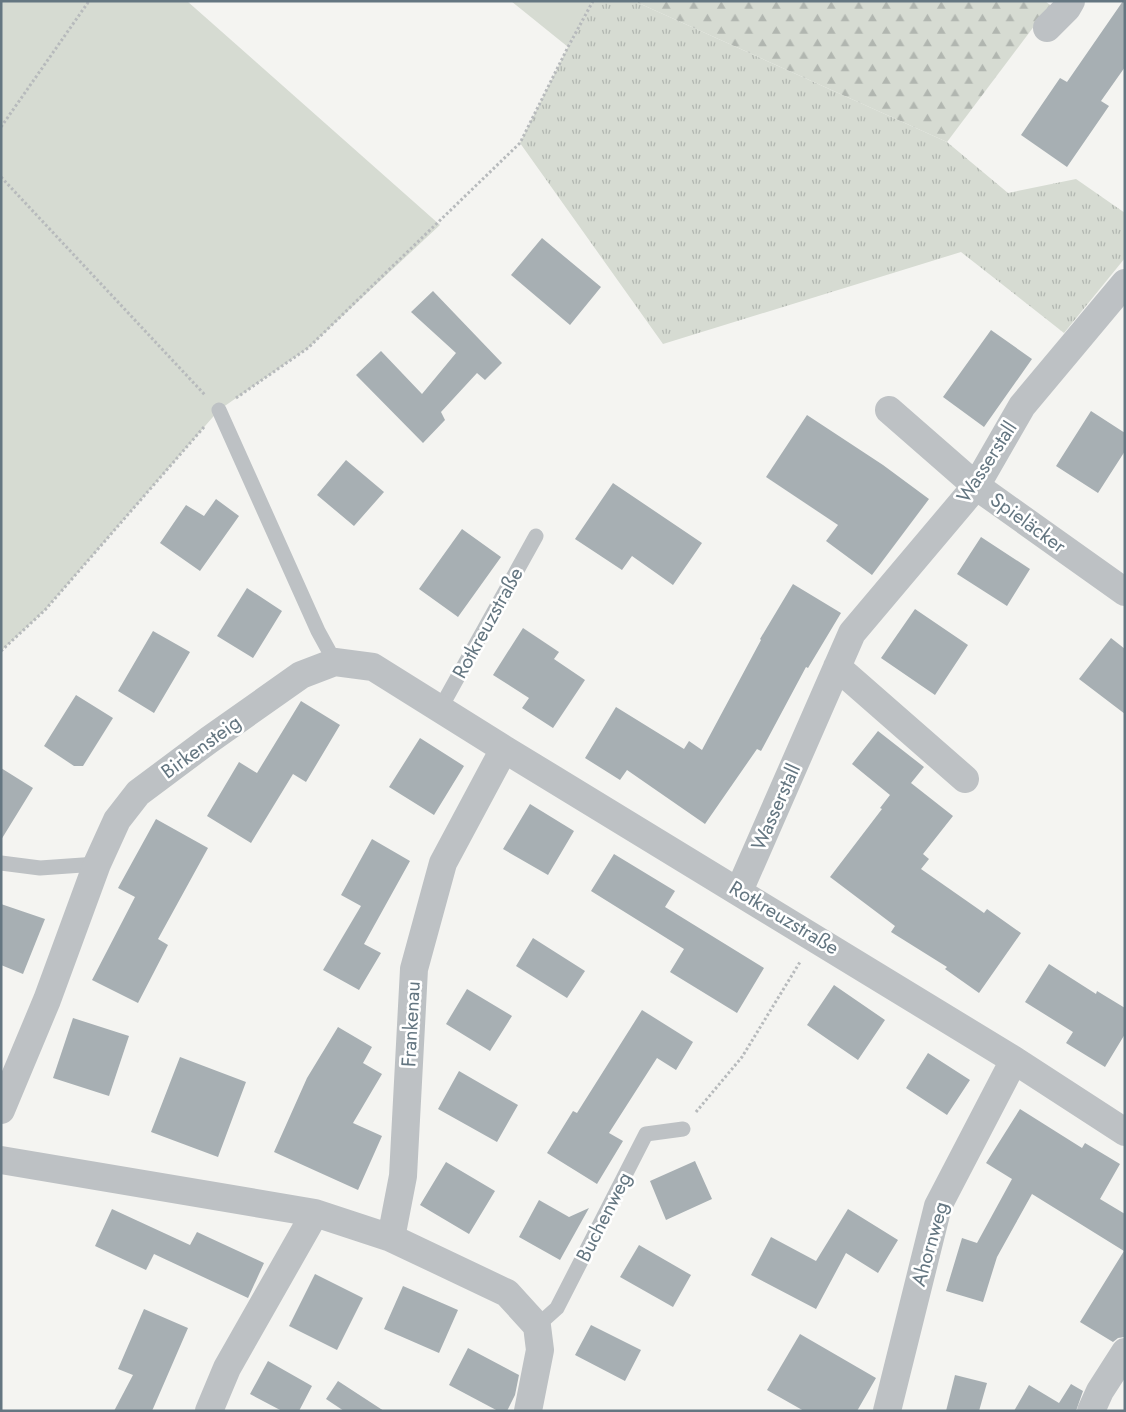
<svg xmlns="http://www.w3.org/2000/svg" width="1126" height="1412" font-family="Jost,sans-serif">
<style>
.grass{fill:url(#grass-tufts)}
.forest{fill:url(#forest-firs)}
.garden{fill:#d6dbd2}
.building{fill:#a7afb3}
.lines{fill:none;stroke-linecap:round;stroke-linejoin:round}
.path{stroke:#b7babc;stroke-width:3;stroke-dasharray:2.5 2.5;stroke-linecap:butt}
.lane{stroke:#bdc1c4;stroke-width:15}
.street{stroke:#bdc1c4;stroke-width:28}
.labels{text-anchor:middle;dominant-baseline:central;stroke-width:5;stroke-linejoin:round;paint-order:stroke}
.street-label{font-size:20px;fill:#647681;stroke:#fff}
</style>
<defs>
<pattern id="grass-tufts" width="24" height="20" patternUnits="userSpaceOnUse" patternTransform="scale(1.25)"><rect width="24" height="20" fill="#d6dbd2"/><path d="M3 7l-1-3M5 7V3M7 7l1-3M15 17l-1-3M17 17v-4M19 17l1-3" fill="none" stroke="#b1b6b0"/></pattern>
<pattern id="forest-firs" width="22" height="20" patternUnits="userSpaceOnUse" patternTransform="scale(1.25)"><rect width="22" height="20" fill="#d6dbd2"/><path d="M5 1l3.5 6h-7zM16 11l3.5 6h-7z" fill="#b1b6b0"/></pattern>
</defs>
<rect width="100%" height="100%" fill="#f4f4f1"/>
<path class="grass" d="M 593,1 L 634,1 L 947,142 L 1008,193 L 1076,179 L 1125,213 L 1125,258 L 1064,333 L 961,252 L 663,344 L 520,143 L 568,47 Z"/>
<path class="forest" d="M 634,1 L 1045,1 L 1050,5 L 947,142 Z"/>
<path class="garden" d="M 1,1 L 187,1 L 440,225 L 308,348 L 219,410 L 45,610 L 1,651 Z
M 511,1 L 593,1 L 568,47 Z"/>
<path class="building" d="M 1123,1 L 1125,1 L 1125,67 L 1101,101 L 1109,106 L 1067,167 L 1021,135 L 1060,78 L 1067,82 Z
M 542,238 L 601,287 L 570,325 L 511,275 Z
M 433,291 L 502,363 L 485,380 L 477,373 L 441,412 L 445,420 L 423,443 L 356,375 L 381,351 L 422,394 L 456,353 L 411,312 Z
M 991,330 L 1032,359 L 984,427 L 943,397 Z
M 1091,411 L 1125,433 L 1125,451 L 1098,493 L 1056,466 Z
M 807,415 L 883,465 L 929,499 L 872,575 L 826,541 L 838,525 L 766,477 Z
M 346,460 L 384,492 L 354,526 L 317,495 Z
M 613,483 L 702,543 L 673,585 L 632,556 L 622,570 L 575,539 Z
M 216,499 L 239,516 L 200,571 L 160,543 L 186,505 L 204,516 Z
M 462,529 L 501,557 L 458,617 L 419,589 Z
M 981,537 L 1030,569 L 1007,606 L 957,574 Z
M 793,584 L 841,613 L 808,668 L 806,667 L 761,751 L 757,749 L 705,824 L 627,770 L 620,780 L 585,758 L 616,707 L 684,749 L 689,741 L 702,750 L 761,640 L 760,639 Z
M 247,588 L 282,611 L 253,658 L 217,636 Z
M 915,609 L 968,645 L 935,695 L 881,658 Z
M 523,628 L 559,652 L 554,659 L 585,680 L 553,728 L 522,708 L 529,698 L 493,675 Z
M 153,631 L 190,652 L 154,713 L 118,691 Z
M 1111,638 L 1125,649 L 1125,714 L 1079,679 Z
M 76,695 L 113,718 L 83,766 L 74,766 L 44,746 Z
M 301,701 L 340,725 L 306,782 L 293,774 L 251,843 L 207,816 L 239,762 L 257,773 Z
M 878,731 L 924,767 L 911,783 L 953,816 L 923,854 L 929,859 L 921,869 L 984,913 L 987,909 L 1021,933 L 979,993 L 945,969 L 947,967 L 891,932 L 895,926 L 830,877 L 882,809 L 880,808 L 890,795 L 852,764 Z
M 420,738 L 464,766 L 434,815 L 389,787 Z
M 1,768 L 33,788 L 1,840 Z
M 530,804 L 574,831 L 548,875 L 503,849 Z
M 156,819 L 208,848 L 158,939 L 168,945 L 138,1003 L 92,980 L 135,897 L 118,888 Z
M 372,839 L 410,861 L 364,944 L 381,953 L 359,990 L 323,970 L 361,906 L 341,895 Z
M 614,854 L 675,891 L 665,907 L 764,968 L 737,1013 L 670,972 L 684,949 L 591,891 Z
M 1,904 L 45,919 L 23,974 L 1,965 Z
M 533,938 L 585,971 L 567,998 L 516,966 Z
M 1049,964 L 1096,994 L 1097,991 L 1125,1008 L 1125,1034 L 1105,1067 L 1066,1043 L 1073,1032 L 1025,1002 Z
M 834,985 L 885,1020 L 858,1060 L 807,1025 Z
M 467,989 L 512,1016 L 490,1051 L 446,1024 Z
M 642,1010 L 693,1042 L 676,1070 L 657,1058 L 609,1133 L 623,1141 L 597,1184 L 547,1153 L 573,1111 L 577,1113 Z
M 73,1018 L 129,1036 L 109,1096 L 53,1078 Z
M 338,1027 L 372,1047 L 363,1063 L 382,1074 L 353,1123 L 382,1136 L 358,1190 L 274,1152 L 307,1078 Z
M 928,1053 L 970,1080 L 947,1115 L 906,1088 Z
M 180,1057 L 246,1082 L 218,1157 L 151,1132 Z
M 459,1071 L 518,1105 L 497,1142 L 438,1109 Z
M 1020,1109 L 1082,1148 L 1085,1143 L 1120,1164 L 1100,1199 L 1125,1214 L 1125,1337 L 1118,1338 L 1113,1342 L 1080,1322 L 1124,1251 L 1032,1194 L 997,1257 L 983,1302 L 946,1291 L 962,1238 L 977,1243 L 1012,1179 L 986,1163 Z
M 695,1161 L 712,1199 L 666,1220 L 650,1181 Z
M 446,1162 L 495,1191 L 469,1234 L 420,1205 Z
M 539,1200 L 569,1217 L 589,1208 L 560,1260 L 519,1237 Z
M 112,1209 L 190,1245 L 197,1232 L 264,1263 L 248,1298 L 154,1254 L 146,1270 L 95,1246 Z
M 848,1209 L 898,1240 L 878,1273 L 846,1253 L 816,1309 L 751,1275 L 771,1237 L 816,1261 Z
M 639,1245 L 691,1275 L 673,1307 L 620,1277 Z
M 315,1274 L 363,1298 L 337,1350 L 289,1326 Z
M 403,1286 L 458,1310 L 439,1353 L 384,1329 Z
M 144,1309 L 188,1328 L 152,1411 L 114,1411 L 133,1375 L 118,1369 Z
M 591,1325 L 641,1350 L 625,1381 L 575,1355 Z
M 800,1334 L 876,1378 L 857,1411 L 804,1411 L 767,1390 Z
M 468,1348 L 519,1375 L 515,1395 L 507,1411 L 498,1411 L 449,1385 Z
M 268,1361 L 312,1386 L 299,1411 L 282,1411 L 250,1394 Z
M 955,1375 L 987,1383 L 979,1411 L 946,1411 Z
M 338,1381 L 384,1411 L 344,1411 L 326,1399 Z
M 1071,1384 L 1083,1391 L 1076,1411 L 1014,1411 L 1029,1385 L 1059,1403 Z"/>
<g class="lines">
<path class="path" d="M 1,127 L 89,1
M 1,177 L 205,395
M 236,398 L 308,348 L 520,143 L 568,47 L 593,1
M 1,651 L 45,610 L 204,427
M 696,1112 L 742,1057 L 800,962"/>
<path class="lane" d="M 219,410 L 318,631 L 335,662
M 440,709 L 536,536
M 1,863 L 40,868 L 97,864
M 537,1326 L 557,1308 L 646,1134 L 683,1129"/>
<path class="street" d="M 1047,28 L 1067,8 L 1071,1
M 889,410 L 976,486 L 1125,592
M 837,667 L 965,779
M 739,891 L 852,633 L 976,486 L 1022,406 L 1125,283
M 1,1110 L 47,1000 L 97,864 L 117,820 L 138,793 L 209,740 L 301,675 L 335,662 L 373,667 L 504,749 L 1014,1060 L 1125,1132
M 1,1160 L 315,1213 L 391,1238 L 507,1293 L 537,1326 L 540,1350 L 528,1411
M 391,1238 L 403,1176 L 414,969 L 443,863 L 504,749
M 209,1411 L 227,1368 L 315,1213
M 887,1411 L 938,1206 L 1014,1060
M 1091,1411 L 1100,1391 L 1125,1352"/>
</g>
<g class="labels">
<g class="street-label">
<text transform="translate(987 462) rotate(-57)">Wasserstall</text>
<text transform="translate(1028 523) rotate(36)">Spieläcker</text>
<text transform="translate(488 623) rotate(-61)">Rotkreuzstraße</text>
<text transform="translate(201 747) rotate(-36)">Birkensteig</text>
<text transform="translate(776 807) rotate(-66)">Wasserstall</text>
<text transform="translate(784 918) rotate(31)">Rotkreuzstraße</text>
<text transform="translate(411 1024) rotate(-87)">Frankenau</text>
<text transform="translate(604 1217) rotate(-63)">Buchenweg</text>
<text transform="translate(930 1244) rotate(-74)">Ahornweg</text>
</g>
</g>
<rect width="1126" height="1412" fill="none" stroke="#647681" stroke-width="5"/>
</svg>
